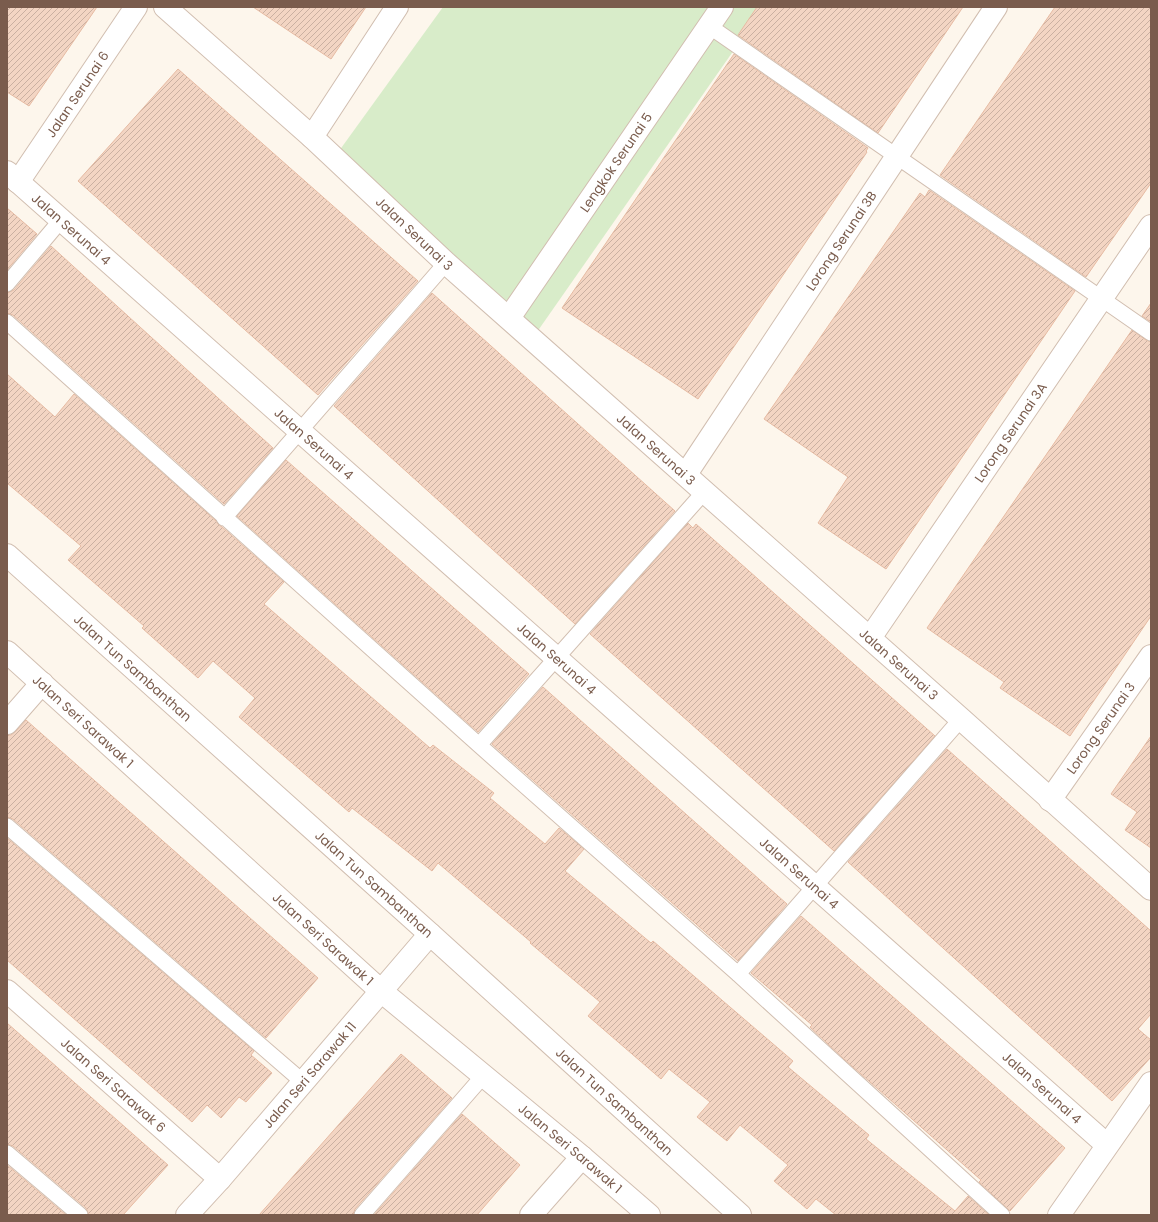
<svg xmlns="http://www.w3.org/2000/svg" width="1158" height="1222" font-family="Poppins,sans-serif">
<style>
.green{fill:#d8ecc9}
.building{fill:url(#building-hatch);stroke:#e6bba3}
.lines{fill:none;stroke-linecap:round;stroke-linejoin:round}
.service-casing{stroke:#d1beb0;stroke-width:17}
.minor-casing{stroke:#d1beb0;stroke-width:24}
.tertiary-casing{stroke:#d1beb0;stroke-width:24}
.service{stroke:#fff;stroke-width:15}
.minor{stroke:#fff;stroke-width:22}
.tertiary{stroke:#fff;stroke-width:22}
.labels{text-anchor:middle;dominant-baseline:central;stroke-width:3;stroke-linejoin:round;paint-order:stroke}
.street-label{font-size:13px;fill:#7a5c4d;stroke:#fffaf3}
</style>
<defs>
<pattern id="building-hatch" width="6" height="6" patternUnits="userSpaceOnUse"><rect width="6" height="6" fill="#f3d5c3"/><path d="M-1 1l2-2M0 6l6-6M5 7l2-2" fill="none" stroke="#cab0a1"/></pattern>
</defs>
<rect width="100%" height="100%" fill="#fdf6ec"/>
<path class="green" d="M 443,7 L 764,7 L 537,332 L 339,151 Z"/>
<path class="building" d="M 7,7 L 97,7 L 29,106 L 7,92 Z
M 253,7 L 366,7 L 331,59 Z
M 757,7 L 963,7 L 878,133 L 738,35 Z
M 1055,7 L 1151,7 L 1151,183 L 1086,277 L 940,175 Z
M 734,54 L 868,148 L 866,151 L 867,152 L 840,192 L 698,399 L 562,308 Z
M 178,69 L 418,281 L 318,395 L 78,181 Z
M 929,190 L 1075,291 L 886,569 L 818,523 L 848,477 L 764,419 L 920,193 L 925,197 Z
M 7,208 L 37,234 L 7,270 Z
M 51,246 L 273,448 L 224,504 L 13,315 L 7,313 L 7,293 L 14,290 Z
M 432,293 L 675,511 L 575,624 L 334,406 Z
M 1151,303 L 1151,322 L 1142,316 Z
M 1132,330 L 1146,340 L 1151,342 L 1151,616 L 1070,736 L 1000,688 L 1004,682 L 927,628 Z
M 7,374 L 55,417 L 74,394 L 216,521 L 218,524 L 222,527 L 284,582 L 264,604 L 430,748 L 433,745 L 494,793 L 490,798 L 545,844 L 559,828 L 584,849 L 565,871 L 651,943 L 653,941 L 793,1061 L 788,1067 L 869,1135 L 866,1139 L 955,1211 L 968,1196 L 989,1215 L 836,1215 L 816,1199 L 807,1209 L 774,1181 L 788,1165 L 740,1125 L 727,1141 L 697,1117 L 710,1102 L 669,1069 L 661,1079 L 588,1016 L 600,1002 L 530,943 L 531,942 L 438,863 L 432,871 L 352,808 L 349,812 L 277,750 L 239,717 L 255,698 L 213,661 L 198,678 L 142,628 L 144,626 L 68,560 L 81,546 L 7,483 Z
M 286,460 L 529,674 L 478,732 L 237,516 Z
M 688,523 L 693,528 L 696,524 L 935,736 L 834,851 L 590,634 Z
M 543,687 L 787,904 L 738,961 L 492,744 Z
M 26,720 L 318,978 L 266,1038 L 13,819 L 7,817 L 7,735 L 11,735 L 16,731 Z
M 1151,736 L 1151,848 L 1125,830 L 1137,812 L 1111,794 Z
M 947,749 L 1151,931 L 1151,1014 L 1138,1029 L 1151,1040 L 1151,1057 L 1112,1101 L 848,862 Z
M 7,838 L 254,1051 L 251,1055 L 272,1073 L 246,1102 L 239,1097 L 221,1118 L 207,1105 L 192,1122 L 7,960 Z
M 801,916 L 1065,1148 L 1010,1211 L 979,1182 L 981,1180 L 844,1059 L 810,1027 L 812,1025 L 751,973 Z
M 7,1023 L 168,1165 L 123,1215 L 89,1215 L 86,1208 L 13,1146 L 7,1144 Z
M 401,1054 L 452,1098 L 355,1209 L 353,1215 L 259,1215 Z
M 462,1114 L 520,1165 L 477,1215 L 374,1215 Z
M 7,1165 L 66,1215 L 7,1215 Z"/>
<g class="lines">
<defs>
<path id="service" d="M 709,26 L 1151,333
M 7,284 L 61,220
M 7,322 L 479,745 L 738,974 L 1002,1215
M 224,518 L 446,263
M 479,745 L 705,491
M 7,826 L 303,1082
M 738,974 L 961,719
M 7,1153 L 80,1215
M 362,1215 L 484,1075"/>
<g id="minor">
<path id="s1" d="M 165,7 L 312,137 L 446,263 L 961,719 L 1151,889"/>
<path d="M 312,137 L 397,7"/>
<path id="s2" d="M 7,172 L 1107,1145"/>
<path id="s3" d="M 18,182 L 136,7"/>
<path id="s4" d="M 509,318 L 722,7"/>
<path id="s5" d="M 686,474 L 996,7"/>
<path id="s6" d="M 870,638 L 1151,226"/>
<path id="s7" d="M 7,652 L 381,991 L 582,1157 L 649,1215"/>
<path d="M 7,723 L 42,683"/>
<path id="s8" d="M 1050,800 L 1151,656"/>
<path id="s9" d="M 7,991 L 220,1179"/>
<path id="s10" d="M 187,1215 L 220,1179 L 430,934"/>
<path d="M 531,1215 L 582,1157"/>
<path d="M 1059,1215 L 1151,1083"/>
</g>
<g id="tertiary">
<path id="s11" d="M 7,555 L 430,934 L 740,1215"/>
</g>
</defs>
<use href="#service" class="service-casing"/>
<use href="#minor" class="minor-casing"/>
<use href="#tertiary" class="tertiary-casing"/>
<use href="#service" class="service"/>
<use href="#minor" class="minor"/>
<use href="#tertiary" class="tertiary"/>
</g>
<g class="labels">
<g class="street-label">
<text stroke="none"><textPath href="#s3" startOffset="106">Jalan Serunai 6</textPath></text>
<text stroke="none"><textPath href="#s4" startOffset="189">Lengkok Serunai 5</textPath></text>
<text stroke="none"><textPath href="#s2" startOffset="86">Jalan Serunai 4</textPath></text>
<text stroke="none"><textPath href="#s1" startOffset="337">Jalan Serunai 3</textPath></text>
<text stroke="none"><textPath href="#s5" startOffset="280">Lorong Serunai 3B</textPath></text>
<text stroke="none"><textPath href="#s6" startOffset="249">Lorong Serunai 3A</textPath></text>
<text stroke="none"><textPath href="#s2" startOffset="410">Jalan Serunai 4</textPath></text>
<text stroke="none"><textPath href="#s1" startOffset="661">Jalan Serunai 3</textPath></text>
<text stroke="none"><textPath href="#s2" startOffset="734">Jalan Serunai 4</textPath></text>
<text stroke="none"><textPath href="#s1" startOffset="985">Jalan Serunai 3</textPath></text>
<text stroke="none"><textPath href="#s11" startOffset="169">Jalan Tun Sambanthan</textPath></text>
<text stroke="none"><textPath href="#s7" startOffset="103">Jalan Seri Sarawak 1</textPath></text>
<text stroke="none"><textPath href="#s8" startOffset="88">Lorong Serunai 3</textPath></text>
<text stroke="none"><textPath href="#s2" startOffset="1058">Jalan Serunai 4</textPath></text>
<text stroke="none"><textPath href="#s11" startOffset="493">Jalan Tun Sambanthan</textPath></text>
<text stroke="none"><textPath href="#s7" startOffset="427">Jalan Seri Sarawak 1</textPath></text>
<text stroke="none"><textPath href="#s10" startOffset="186">Jalan Seri Sarawak 11</textPath></text>
<text stroke="none"><textPath href="#s9" startOffset="142">Jalan Seri Sarawak 6</textPath></text>
<text stroke="none"><textPath href="#s2" startOffset="1382">Jalan Serunai 4</textPath></text>
<text stroke="none"><textPath href="#s11" startOffset="817">Jalan Tun Sambanthan</textPath></text>
<text stroke="none"><textPath href="#s7" startOffset="751">Jalan Seri Sarawak 1</textPath></text>
</g>
</g>
<rect width="1158" height="1222" fill="none" stroke="#7a5c4d" stroke-width="16"/>
</svg>
